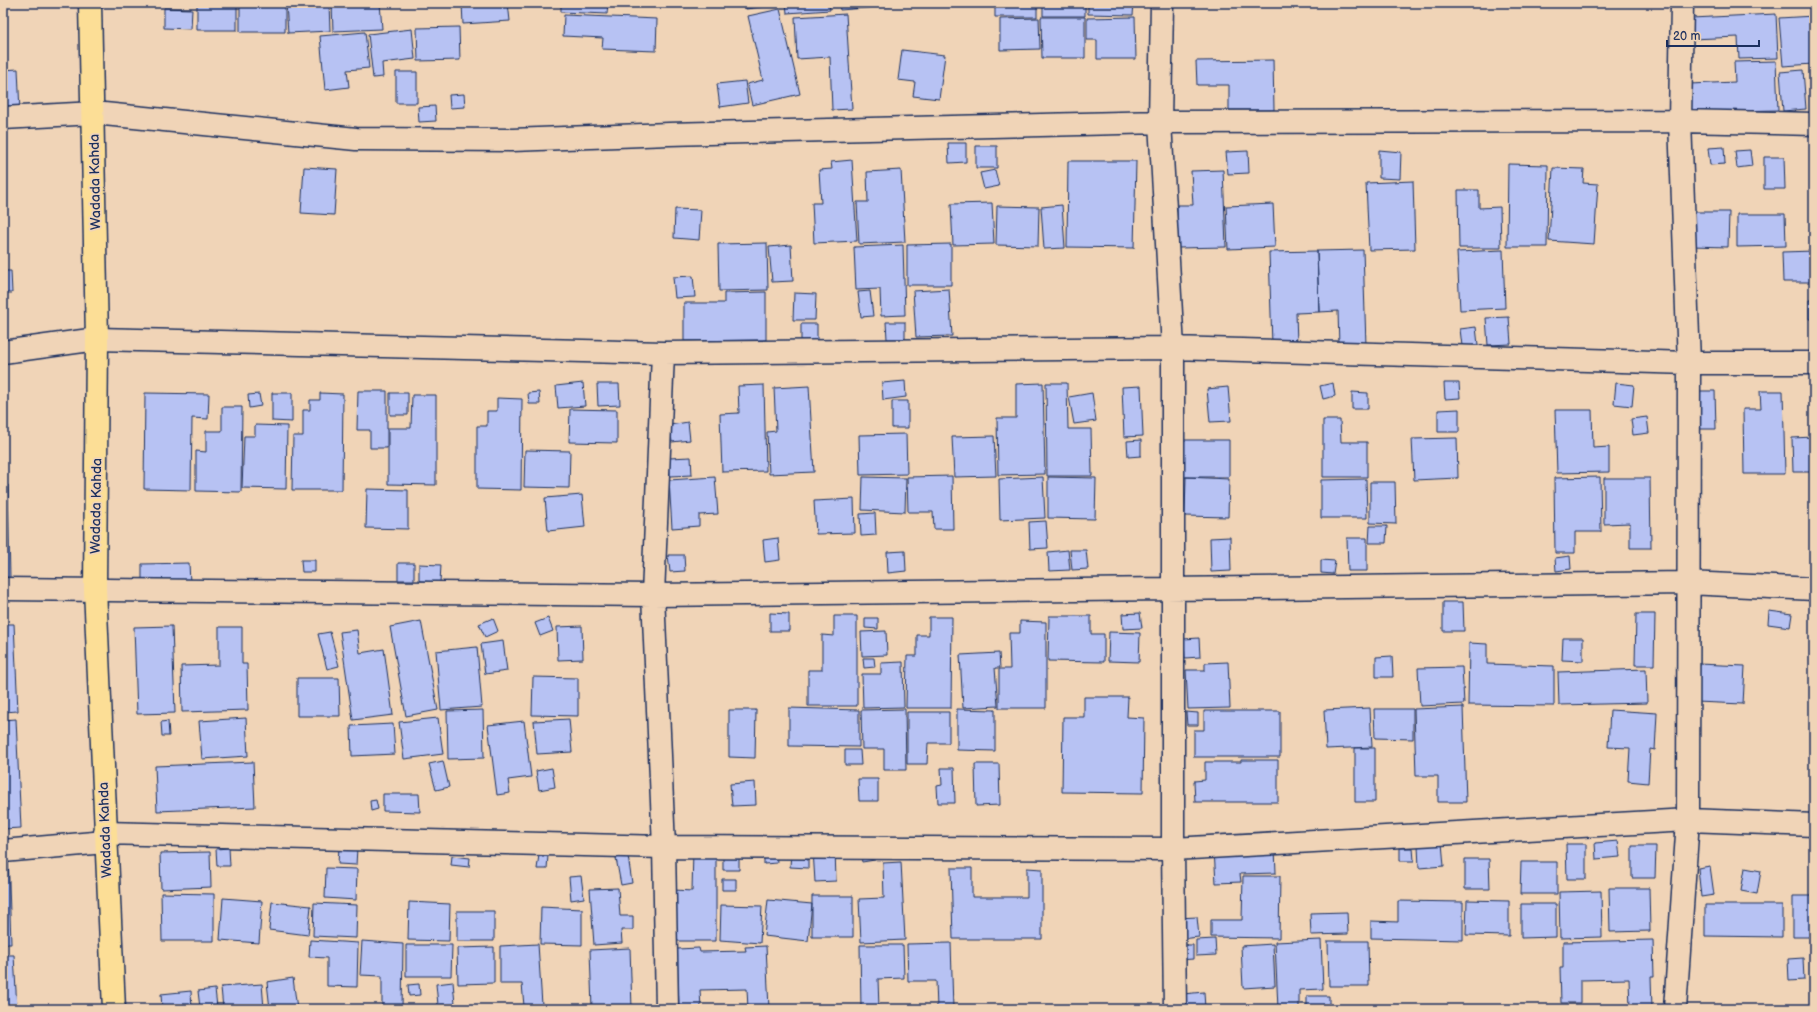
<svg xmlns="http://www.w3.org/2000/svg" width="1817" height="1012" font-family="'Balsamiq Sans',sans-serif">
<style>
.building{fill:#b7c2f3;stroke:#1b2f5e}
.lines{fill:none;stroke-linecap:round;stroke-linejoin:round}
.minor-casing{stroke:#1b2f5e;stroke-width:25}
.major-casing{stroke:#1b2f5e;stroke-width:25}
.minor{stroke:#f0d4b7;stroke-width:22}
.major{stroke:#fcde96;stroke-width:22}
.labels{text-anchor:middle;dominant-baseline:central;stroke-width:3.5;stroke-linejoin:round;paint-order:stroke}
.street-label{font-size:14px;fill:#1b2f5e;stroke:#f0d4b7}
</style>
<rect width="100%" height="100%" fill="#f0d4b7"/>
<filter id="ink" filterUnits="userSpaceOnUse"><feTurbulence type="fractalNoise" baseFrequency=".025" numOctaves="2"/><feDisplacementMap in="SourceGraphic" scale="8" xChannelSelector="R" yChannelSelector="G"/><feConvolveMatrix kernelMatrix="1 2 1 2 8 2 1 2 1" color-interpolation-filters="sRGB"/></filter>
<g filter="url(#ink)">
<path class="building" d="M 197,3 L 237,3 L 237,30 L 197,30 Z
M 240,3 L 285,3 L 285,32 L 240,32 Z
M 286,3 L 329,3 L 330,31 L 288,33 Z
M 332,3 L 380,3 L 382,29 L 333,31 Z
M 462,3 L 508,3 L 510,21 L 463,24 Z
M 561,3 L 608,3 L 607,14 L 561,12 Z
M 746,3 L 782,3 L 782,4 L 746,9 Z
M 786,3 L 829,3 L 830,10 L 787,13 Z
M 839,3 L 890,3 L 891,6 L 840,10 Z
M 995,3 L 1037,3 L 1037,17 L 995,17 Z
M 1043,3 L 1085,3 L 1085,16 L 1043,16 Z
M 1088,3 L 1134,3 L 1133,15 L 1088,14 Z
M 164,8 L 192,9 L 191,29 L 164,28 Z
M 780,9 L 800,94 L 752,105 L 747,84 L 763,80 L 748,16 Z
M 846,14 L 852,109 L 832,110 L 830,57 L 797,59 L 795,17 Z
M 1776,14 L 1778,58 L 1739,59 L 1738,37 L 1692,39 L 1691,18 Z
M 564,15 L 657,19 L 656,51 L 602,49 L 603,38 L 563,36 Z
M 1814,16 L 1814,60 L 1812,60 L 1813,64 L 1783,66 L 1779,18 Z
M 1041,17 L 1085,17 L 1085,58 L 1042,58 Z
M 1135,17 L 1136,59 L 1097,59 L 1097,40 L 1087,40 L 1087,18 Z
M 1039,18 L 1040,49 L 1000,50 L 1000,19 Z
M 459,27 L 460,60 L 418,61 L 417,28 Z
M 412,29 L 415,59 L 382,63 L 383,77 L 373,78 L 368,34 Z
M 365,32 L 369,68 L 347,70 L 349,87 L 325,90 L 320,36 Z
M 902,50 L 945,55 L 939,99 L 913,96 L 915,82 L 898,80 Z
M 1273,60 L 1274,110 L 1229,110 L 1229,85 L 1197,85 L 1196,61 Z
M 1776,61 L 1778,110 L 1691,112 L 1690,84 L 1735,82 L 1734,62 Z
M 18,69 L 20,112 L 3,113 L 3,70 Z
M 1803,70 L 1806,109 L 1783,111 L 1780,72 Z
M 396,72 L 417,72 L 417,103 L 396,103 Z
M 745,81 L 748,103 L 720,107 L 717,84 Z
M 464,94 L 465,107 L 450,108 L 449,95 Z
M 435,106 L 436,121 L 419,122 L 418,107 Z
M 948,143 L 966,143 L 966,162 L 949,163 Z
M 976,146 L 997,146 L 997,168 L 976,168 Z
M 1724,147 L 1725,164 L 1710,165 L 1708,148 Z
M 1379,150 L 1401,152 L 1400,179 L 1379,178 Z
M 1750,150 L 1752,166 L 1737,168 L 1735,151 Z
M 1248,151 L 1249,173 L 1228,174 L 1226,152 Z
M 1764,157 L 1784,157 L 1785,189 L 1764,189 Z
M 852,160 L 857,241 L 814,243 L 812,203 L 821,203 L 819,170 L 832,169 L 831,162 Z
M 1068,161 L 1136,161 L 1134,248 L 1067,247 Z
M 1508,164 L 1548,165 L 1547,247 L 1507,247 Z
M 304,167 L 337,169 L 334,215 L 301,213 Z
M 1553,168 L 1584,169 L 1583,183 L 1598,184 L 1594,244 L 1549,241 Z
M 901,170 L 905,242 L 859,244 L 857,202 L 868,202 L 867,172 Z
M 995,170 L 999,186 L 984,189 L 980,173 Z
M 1223,170 L 1226,247 L 1178,248 L 1177,205 L 1193,205 L 1191,171 Z
M 1413,181 L 1415,249 L 1369,250 L 1366,183 Z
M 1458,190 L 1479,190 L 1479,208 L 1500,207 L 1501,248 L 1459,248 Z
M 992,203 L 994,244 L 953,245 L 951,204 Z
M 1273,204 L 1275,247 L 1228,249 L 1226,206 Z
M 1062,205 L 1065,248 L 1044,249 L 1041,207 Z
M 997,206 L 1039,207 L 1038,246 L 996,245 Z
M 675,209 L 701,210 L 699,240 L 674,238 Z
M 1692,212 L 1729,212 L 1728,247 L 1692,246 Z
M 1737,214 L 1785,214 L 1786,246 L 1737,247 Z
M 767,243 L 768,290 L 719,291 L 718,244 Z
M 951,244 L 951,285 L 907,285 L 907,245 Z
M 791,245 L 793,281 L 772,282 L 769,247 Z
M 903,245 L 905,315 L 881,316 L 880,289 L 856,290 L 854,247 Z
M 1363,250 L 1366,346 L 1339,346 L 1338,311 L 1319,312 L 1317,251 Z
M 1503,250 L 1505,308 L 1460,310 L 1457,252 Z
M 1317,251 L 1319,312 L 1296,313 L 1297,344 L 1272,345 L 1269,252 Z
M 1814,251 L 1814,282 L 1783,282 L 1782,252 Z
M 3,271 L 11,271 L 12,293 L 3,293 Z
M 693,276 L 695,297 L 675,298 L 673,277 Z
M 949,289 L 952,336 L 916,337 L 913,291 Z
M 870,291 L 873,316 L 861,317 L 858,292 Z
M 766,292 L 766,340 L 684,341 L 684,303 L 724,303 L 724,293 Z
M 794,293 L 816,294 L 815,320 L 793,320 Z
M 1809,300 L 1814,300 L 1814,319 L 1809,319 Z
M 1509,317 L 1511,344 L 1488,345 L 1486,318 Z
M 886,322 L 905,322 L 905,339 L 887,339 Z
M 801,324 L 817,324 L 817,341 L 801,340 Z
M 1476,327 L 1478,345 L 1462,346 L 1460,329 Z
M 905,381 L 906,397 L 883,400 L 882,383 Z
M 583,383 L 585,406 L 558,408 L 556,386 Z
M 1043,383 L 1045,474 L 998,475 L 997,418 L 1016,418 L 1016,384 Z
M 1046,383 L 1067,383 L 1068,429 L 1091,429 L 1092,476 L 1047,476 Z
M 1333,383 L 1335,396 L 1323,399 L 1320,386 Z
M 1444,383 L 1459,383 L 1460,398 L 1445,399 Z
M 1616,383 L 1634,385 L 1632,406 L 1614,404 Z
M 597,384 L 619,384 L 620,405 L 598,406 Z
M 764,385 L 766,471 L 722,472 L 720,414 L 739,413 L 738,386 Z
M 809,386 L 814,472 L 769,474 L 767,432 L 776,431 L 774,388 Z
M 1141,386 L 1143,436 L 1124,437 L 1122,387 Z
M 1228,387 L 1231,421 L 1210,422 L 1207,389 Z
M 358,391 L 387,391 L 387,448 L 370,448 L 370,430 L 357,430 Z
M 1696,391 L 1715,391 L 1716,429 L 1696,429 Z
M 1760,391 L 1783,391 L 1785,474 L 1744,474 L 1743,409 L 1761,409 Z
M 539,392 L 540,404 L 529,404 L 528,393 Z
M 1352,392 L 1368,393 L 1368,409 L 1352,409 Z
M 145,393 L 209,394 L 208,419 L 192,418 L 191,490 L 144,489 Z
M 272,393 L 292,393 L 292,422 L 272,421 Z
M 320,393 L 343,394 L 342,490 L 292,490 L 293,436 L 303,436 L 303,410 L 310,410 L 310,400 L 320,400 Z
M 390,393 L 408,393 L 408,415 L 390,415 Z
M 1092,393 L 1096,421 L 1074,424 L 1069,397 Z
M 259,394 L 261,406 L 249,408 L 248,395 Z
M 412,395 L 436,395 L 436,485 L 388,484 L 388,428 L 411,428 Z
M 497,398 L 522,399 L 521,490 L 477,489 L 477,426 L 487,426 L 487,411 L 497,411 Z
M 892,401 L 908,401 L 908,428 L 892,428 Z
M 222,407 L 242,407 L 241,492 L 196,491 L 196,451 L 206,452 L 206,431 L 222,431 Z
M 570,409 L 617,410 L 617,443 L 569,442 Z
M 1459,409 L 1459,432 L 1438,432 L 1438,410 Z
M 1555,410 L 1592,410 L 1593,448 L 1609,447 L 1609,472 L 1557,473 Z
M 1647,417 L 1649,433 L 1633,435 L 1631,419 Z
M 1323,420 L 1340,420 L 1341,442 L 1367,442 L 1367,477 L 1323,477 Z
M 688,422 L 690,440 L 672,442 L 670,425 Z
M 255,425 L 287,426 L 286,489 L 242,488 L 244,436 L 255,436 Z
M 906,434 L 907,474 L 860,475 L 859,435 Z
M 994,436 L 996,476 L 954,477 L 952,437 Z
M 1814,437 L 1814,472 L 1793,472 L 1792,438 Z
M 1457,438 L 1458,478 L 1414,480 L 1412,439 Z
M 1141,440 L 1141,456 L 1128,457 L 1127,441 Z
M 1182,440 L 1229,440 L 1229,477 L 1182,477 Z
M 525,450 L 570,451 L 569,488 L 524,487 Z
M 691,457 L 692,475 L 670,476 L 669,458 Z
M 952,476 L 953,529 L 934,529 L 933,512 L 908,512 L 907,477 Z
M 715,477 L 718,514 L 699,515 L 699,526 L 672,528 L 669,480 Z
M 863,477 L 906,478 L 905,512 L 862,510 Z
M 1043,477 L 1045,518 L 1000,520 L 999,479 Z
M 1048,477 L 1096,478 L 1095,519 L 1048,518 Z
M 1186,477 L 1229,479 L 1228,517 L 1185,516 Z
M 1600,477 L 1601,532 L 1575,532 L 1575,553 L 1555,553 L 1554,478 Z
M 1604,478 L 1650,478 L 1651,548 L 1630,548 L 1630,523 L 1604,524 Z
M 1366,479 L 1367,518 L 1321,518 L 1321,480 Z
M 1370,482 L 1395,482 L 1396,524 L 1370,523 Z
M 3,485 L 8,485 L 10,579 L 3,579 Z
M 367,489 L 408,490 L 408,529 L 366,528 Z
M 582,495 L 585,527 L 548,531 L 545,498 Z
M 854,499 L 855,533 L 816,534 L 814,501 Z
M 875,513 L 876,535 L 861,536 L 860,514 Z
M 1046,521 L 1048,548 L 1030,549 L 1029,522 Z
M 1370,526 L 1387,526 L 1386,543 L 1369,543 Z
M 1230,537 L 1231,571 L 1211,572 L 1210,538 Z
M 778,538 L 780,560 L 765,562 L 763,540 Z
M 1347,538 L 1367,538 L 1367,571 L 1348,571 Z
M 1068,550 L 1070,570 L 1049,571 L 1048,552 Z
M 1070,550 L 1086,550 L 1088,569 L 1072,570 Z
M 905,551 L 906,571 L 888,573 L 887,552 Z
M 668,555 L 684,555 L 685,571 L 670,572 Z
M 1570,556 L 1571,569 L 1556,571 L 1555,558 Z
M 301,560 L 315,560 L 315,572 L 302,572 Z
M 1321,560 L 1335,561 L 1333,574 L 1321,573 Z
M 189,563 L 190,583 L 142,584 L 142,564 Z
M 398,563 L 414,563 L 414,580 L 398,580 Z
M 419,564 L 441,565 L 440,582 L 419,581 Z
M 1443,602 L 1463,602 L 1464,631 L 1443,631 Z
M 1769,611 L 1792,614 L 1790,627 L 1768,624 Z
M 770,613 L 789,614 L 789,631 L 770,631 Z
M 1140,613 L 1142,628 L 1123,629 L 1122,614 Z
M 1636,614 L 1655,614 L 1654,665 L 1635,665 Z
M 834,616 L 857,616 L 857,706 L 808,706 L 808,670 L 822,670 L 822,635 L 834,636 Z
M 1049,616 L 1091,616 L 1091,634 L 1104,634 L 1104,662 L 1048,661 Z
M 929,617 L 952,617 L 951,708 L 906,708 L 907,656 L 917,656 L 917,635 L 929,635 Z
M 493,618 L 498,631 L 485,637 L 479,624 Z
M 548,618 L 553,631 L 540,636 L 535,623 Z
M 865,618 L 878,618 L 878,629 L 865,628 Z
M 421,621 L 438,710 L 406,716 L 390,627 Z
M 1020,621 L 1046,622 L 1046,708 L 999,708 L 999,669 L 1010,669 L 1009,633 L 1020,633 Z
M 3,624 L 14,624 L 18,711 L 3,712 Z
M 172,626 L 175,713 L 137,714 L 134,627 Z
M 582,626 L 583,659 L 558,660 L 557,627 Z
M 219,627 L 242,627 L 242,664 L 247,664 L 248,710 L 182,712 L 181,666 L 219,665 Z
M 357,630 L 360,653 L 384,649 L 393,715 L 353,720 L 340,632 Z
M 886,631 L 887,655 L 862,656 L 861,632 Z
M 330,632 L 339,666 L 327,669 L 318,634 Z
M 1109,632 L 1140,633 L 1139,662 L 1108,661 Z
M 1199,638 L 1200,657 L 1185,658 L 1184,639 Z
M 1563,638 L 1583,638 L 1583,661 L 1562,660 Z
M 503,641 L 507,671 L 485,674 L 481,644 Z
M 1469,643 L 1487,644 L 1487,664 L 1554,666 L 1554,706 L 1468,705 Z
M 477,647 L 482,707 L 441,710 L 436,651 Z
M 999,653 L 1000,668 L 995,668 L 998,706 L 963,708 L 960,655 Z
M 1392,656 L 1393,677 L 1376,677 L 1376,657 Z
M 863,658 L 874,658 L 875,667 L 864,668 Z
M 903,662 L 904,707 L 863,708 L 862,674 L 881,674 L 881,663 Z
M 1228,662 L 1230,708 L 1188,709 L 1186,670 L 1205,670 L 1205,663 Z
M 1698,664 L 1745,666 L 1743,704 L 1696,702 Z
M 1462,667 L 1464,704 L 1420,706 L 1418,668 Z
M 1646,669 L 1647,703 L 1559,705 L 1558,672 Z
M 533,677 L 578,678 L 578,716 L 532,715 Z
M 297,678 L 339,678 L 340,716 L 297,716 Z
M 1084,697 L 1128,697 L 1127,717 L 1144,718 L 1143,793 L 1062,792 L 1063,717 L 1084,717 Z
M 1463,707 L 1466,802 L 1438,802 L 1438,776 L 1416,776 L 1414,709 Z
M 789,708 L 859,710 L 859,747 L 789,746 Z
M 1370,708 L 1372,747 L 1326,749 L 1324,710 Z
M 905,709 L 906,770 L 884,770 L 884,749 L 862,749 L 861,710 Z
M 957,709 L 995,710 L 995,751 L 957,750 Z
M 1374,709 L 1413,709 L 1413,739 L 1375,738 Z
M 483,710 L 484,758 L 448,759 L 447,711 Z
M 729,710 L 756,710 L 755,758 L 729,757 Z
M 1610,710 L 1657,713 L 1655,750 L 1650,749 L 1648,783 L 1628,781 L 1630,748 L 1608,747 Z
M 1204,711 L 1280,711 L 1280,757 L 1194,757 L 1194,730 L 1204,730 Z
M 907,712 L 949,712 L 949,743 L 928,743 L 927,764 L 907,764 Z
M 1186,712 L 1198,713 L 1198,725 L 1187,725 Z
M 246,718 L 248,756 L 202,759 L 199,721 Z
M 438,718 L 443,754 L 404,759 L 399,722 Z
M 16,719 L 21,828 L 3,829 L 3,720 Z
M 569,719 L 572,752 L 537,754 L 534,721 Z
M 168,721 L 169,736 L 162,736 L 161,722 Z
M 524,721 L 531,777 L 508,780 L 510,793 L 497,795 L 488,725 Z
M 393,724 L 395,754 L 352,756 L 351,726 Z
M 1355,748 L 1375,748 L 1375,802 L 1355,802 Z
M 845,750 L 860,750 L 861,765 L 845,765 Z
M 1241,760 L 1278,760 L 1278,802 L 1195,802 L 1194,781 L 1205,780 L 1205,762 L 1241,762 Z
M 443,761 L 449,787 L 436,790 L 429,764 Z
M 253,762 L 255,807 L 157,811 L 155,766 Z
M 975,764 L 999,764 L 1000,805 L 976,806 Z
M 552,768 L 555,787 L 539,790 L 536,771 Z
M 941,768 L 954,768 L 955,803 L 938,803 L 937,786 L 942,785 Z
M 858,779 L 878,779 L 878,801 L 859,801 Z
M 755,782 L 756,805 L 732,806 L 730,784 Z
M 383,794 L 419,794 L 420,812 L 383,811 Z
M 376,800 L 378,809 L 371,811 L 370,801 Z
M 1618,841 L 1620,857 L 1596,859 L 1595,843 Z
M 1442,843 L 1444,866 L 1419,868 L 1418,845 Z
M 1566,844 L 1586,844 L 1586,879 L 1567,879 Z
M 1632,846 L 1656,846 L 1655,878 L 1632,878 Z
M 339,847 L 357,848 L 356,865 L 338,864 Z
M 229,848 L 230,866 L 217,866 L 216,849 Z
M 1275,848 L 1276,873 L 1240,874 L 1241,882 L 1216,883 L 1214,850 Z
M 1400,848 L 1413,848 L 1414,861 L 1400,861 Z
M 835,849 L 836,881 L 815,882 L 813,850 Z
M 873,849 L 875,860 L 862,862 L 860,851 Z
M 693,850 L 716,850 L 716,941 L 673,941 L 674,890 L 692,891 Z
M 764,850 L 776,850 L 777,863 L 764,864 Z
M 210,852 L 211,887 L 161,889 L 160,853 Z
M 791,852 L 808,852 L 808,868 L 790,867 Z
M 3,853 L 8,853 L 11,944 L 3,944 Z
M 723,853 L 739,853 L 739,870 L 723,870 Z
M 539,855 L 548,855 L 547,869 L 537,869 Z
M 452,856 L 470,858 L 469,867 L 451,865 Z
M 628,856 L 632,883 L 621,885 L 616,858 Z
M 1465,859 L 1489,859 L 1490,889 L 1465,889 Z
M 901,862 L 905,940 L 861,942 L 859,899 L 884,898 L 883,863 Z
M 1521,862 L 1557,862 L 1557,894 L 1520,894 Z
M 1710,866 L 1714,895 L 1701,897 L 1698,868 Z
M 326,868 L 357,869 L 356,900 L 325,898 Z
M 951,868 L 972,868 L 972,897 L 1027,897 L 1027,868 L 1042,869 L 1042,939 L 953,939 Z
M 1745,868 L 1761,871 L 1757,894 L 1741,891 Z
M 581,876 L 584,898 L 571,900 L 569,877 Z
M 1243,876 L 1280,876 L 1279,938 L 1211,937 L 1211,920 L 1242,920 Z
M 722,879 L 736,879 L 736,890 L 722,890 Z
M 618,888 L 620,916 L 633,916 L 633,930 L 621,930 L 622,943 L 594,945 L 590,889 Z
M 1609,888 L 1649,888 L 1650,931 L 1610,932 Z
M 1601,891 L 1602,937 L 1560,938 L 1559,892 Z
M 161,893 L 214,894 L 214,941 L 162,941 Z
M 812,896 L 853,896 L 853,937 L 812,937 Z
M 1793,896 L 1814,896 L 1814,937 L 1793,937 Z
M 223,898 L 262,901 L 259,943 L 220,940 Z
M 768,900 L 812,904 L 808,941 L 764,936 Z
M 1467,900 L 1509,901 L 1509,936 L 1466,935 Z
M 1398,901 L 1463,902 L 1463,940 L 1371,938 L 1371,921 L 1398,922 Z
M 272,902 L 311,906 L 308,935 L 269,930 Z
M 409,902 L 450,904 L 449,941 L 408,940 Z
M 314,903 L 357,905 L 356,938 L 313,936 Z
M 1521,904 L 1556,904 L 1556,937 L 1521,938 Z
M 721,905 L 762,906 L 760,943 L 720,940 Z
M 1705,905 L 1782,905 L 1782,937 L 1705,936 Z
M 541,907 L 582,909 L 582,945 L 540,944 Z
M 457,911 L 494,911 L 494,941 L 457,941 Z
M 1347,912 L 1348,934 L 1311,935 L 1310,913 Z
M 1197,917 L 1199,937 L 1180,939 L 1178,918 Z
M 1215,939 L 1216,955 L 1196,956 L 1196,940 Z
M 310,940 L 358,943 L 357,987 L 327,986 L 327,958 L 309,957 Z
M 1321,940 L 1323,989 L 1299,990 L 1299,1009 L 1278,1009 L 1275,942 Z
M 1653,940 L 1654,977 L 1651,977 L 1652,1009 L 1630,1009 L 1629,979 L 1580,980 L 1580,1003 L 1561,1003 L 1560,968 L 1563,968 L 1563,942 Z
M 362,941 L 403,944 L 402,1009 L 382,1009 L 382,976 L 360,975 Z
M 1328,941 L 1368,941 L 1369,986 L 1329,986 Z
M 951,943 L 953,1009 L 937,1009 L 936,981 L 908,981 L 907,944 Z
M 538,944 L 542,1005 L 524,1006 L 522,984 L 500,984 L 500,946 Z
M 1273,944 L 1275,986 L 1243,988 L 1241,946 Z
M 406,945 L 452,945 L 451,976 L 406,976 Z
M 860,945 L 903,945 L 904,978 L 878,979 L 879,1009 L 861,1009 Z
M 1179,945 L 1193,945 L 1193,959 L 1179,960 Z
M 766,946 L 769,1009 L 748,1009 L 747,989 L 700,990 L 701,1009 L 679,1009 L 677,949 L 699,948 L 700,952 L 746,951 L 745,947 Z
M 494,947 L 494,983 L 458,984 L 457,948 Z
M 630,948 L 632,1009 L 592,1009 L 590,950 Z
M 3,955 L 14,955 L 17,1009 L 3,1009 Z
M 1803,958 L 1804,980 L 1789,981 L 1788,959 Z
M 293,978 L 297,1009 L 270,1009 L 267,982 Z
M 453,982 L 455,1004 L 438,1005 L 436,984 Z
M 262,984 L 264,1009 L 223,1009 L 221,987 Z
M 419,984 L 420,995 L 409,996 L 408,985 Z
M 215,989 L 217,1007 L 200,1008 L 198,991 Z
M 191,991 L 192,1009 L 162,1009 L 161,994 Z
M 1204,992 L 1205,1009 L 1185,1009 L 1183,994 Z
M 1307,996 L 1329,996 L 1329,1009 L 1307,1009 Z"/>
<g class="lines">
<defs>
<path id="minor" d="M 1162,3 L 1160,122 L 1173,348 L 1173,849 L 1175,1009
M 3,118 L 94,113 L 356,139 L 512,140 L 669,134 L 1160,122 L 1680,121 L 1814,124
M 3,352 L 97,339 L 663,353 L 1173,348 L 1689,363 L 1814,363
M 663,353 L 653,595 L 664,847 L 667,1009
M 3,589 L 653,595 L 1688,583 L 1814,589
M 105,833 L 664,847 L 1173,849 L 1688,820 L 1814,825
M 3,851 L 105,842
M 1675,1009 L 1688,820 L 1689,363 L 1680,121 L 1682,3"/>
<path id="major" d="M 90,3 L 97,339 L 95,589 L 114,1009"/>
</defs>
<use href="#minor" class="minor-casing"/>
<use href="#major" class="major-casing"/>
<use href="#minor" class="minor"/>
<use href="#major" class="major"/>
</g>
</g>
<g class="labels">
<g class="street-label">
<text transform="translate(95 182) rotate(-91)">Wadada Kahda</text>
<text transform="translate(96 506) rotate(-89)">Wadada Kahda</text>
<text transform="translate(105 830) rotate(-92)">Wadada Kahda</text>
</g>
</g>
<rect width="1817" height="1012" fill="none" stroke="#f0d4b7" stroke-width="16"/>
<rect x="8" y="8" width="1801" height="996" fill="none" stroke="#1b2f5e" stroke-width="1.5" filter="url(#ink)"/>
<path d="M1667 40v6h92v-6" fill="none" stroke="#1b2f5e" stroke-width="2"/>
<text x="1673" y="40" font-size="12" fill="#1b2f5e" stroke="#f0d4b7" stroke-width="3" paint-order="stroke">20 m</text>
</svg>
